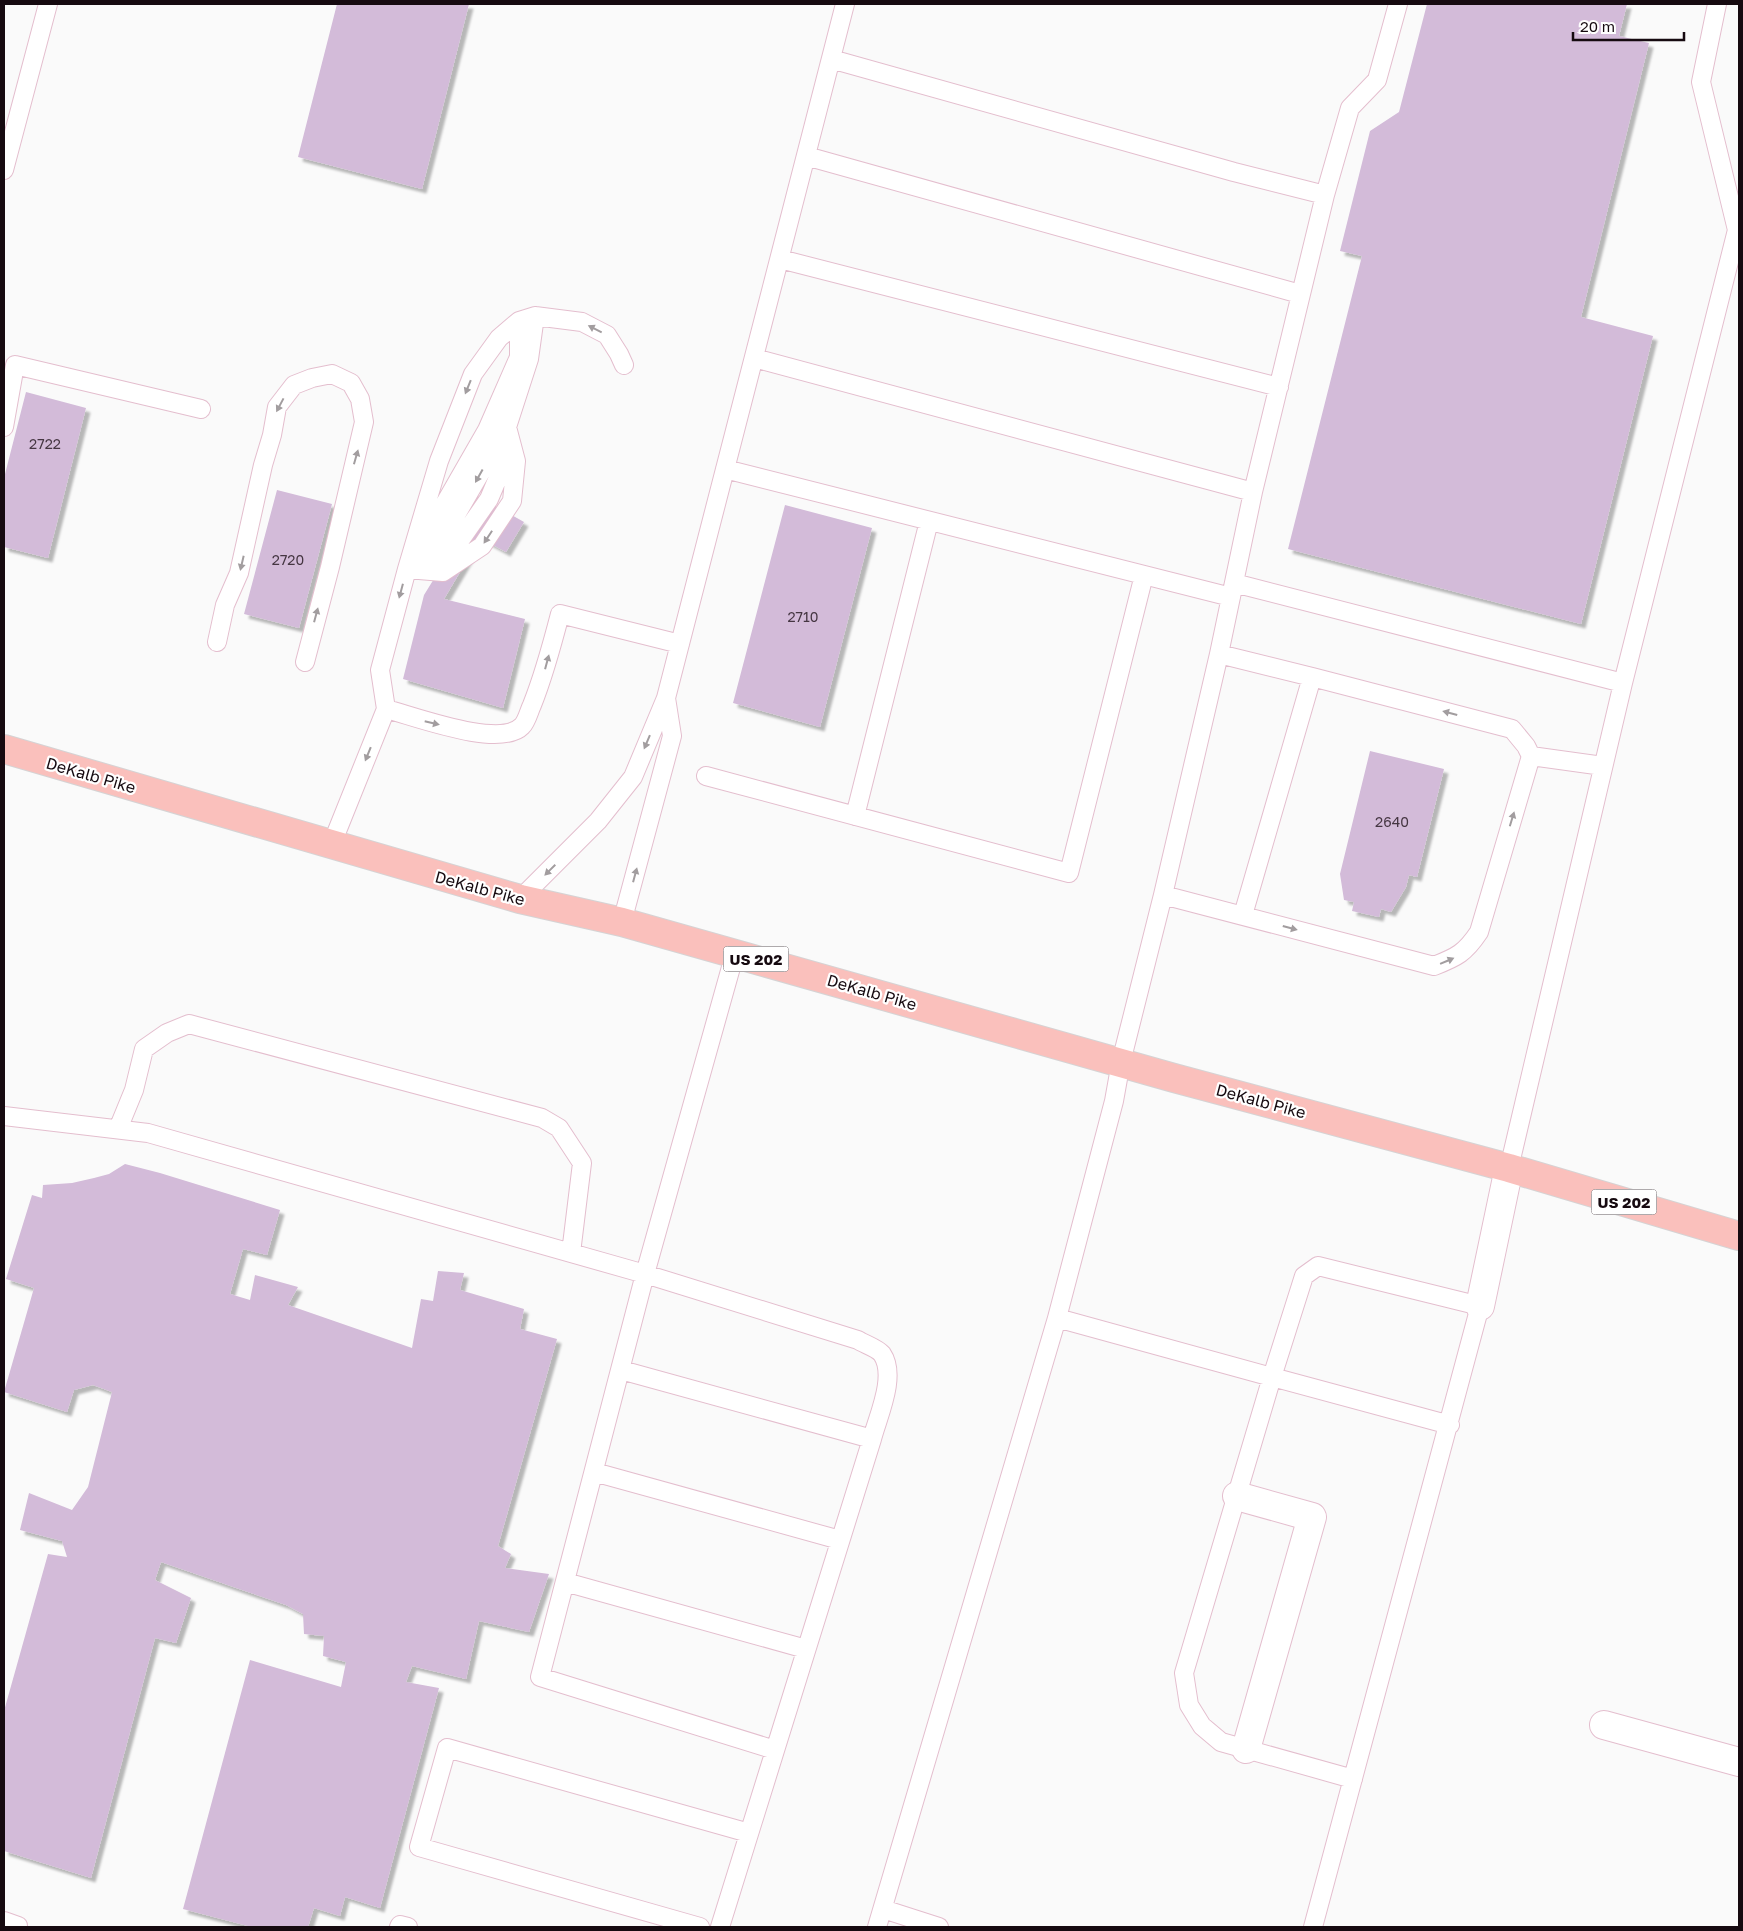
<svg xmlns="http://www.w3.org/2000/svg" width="1743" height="1931" font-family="'Golos Text',sans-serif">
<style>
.building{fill:#d3bbd9;filter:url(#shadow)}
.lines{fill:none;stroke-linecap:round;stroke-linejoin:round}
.lane-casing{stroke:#e4bece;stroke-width:20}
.street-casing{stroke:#e4bece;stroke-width:30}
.highway-casing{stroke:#d5d3d4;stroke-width:30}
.lane{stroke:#fff;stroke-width:18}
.street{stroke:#fff;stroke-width:28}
.highway{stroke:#fac0bc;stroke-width:28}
.oneway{fill:#a29d9f}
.labels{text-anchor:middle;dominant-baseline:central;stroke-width:4.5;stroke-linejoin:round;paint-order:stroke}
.number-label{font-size:14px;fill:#453642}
.shield{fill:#fff;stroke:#5c5458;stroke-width:1}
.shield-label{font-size:15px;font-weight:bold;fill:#160a10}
.street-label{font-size:16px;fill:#160a10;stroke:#fff}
</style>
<defs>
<filter id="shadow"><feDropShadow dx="4.5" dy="4.5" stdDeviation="1" flood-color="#0004"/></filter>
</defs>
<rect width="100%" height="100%" fill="#fafafa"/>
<path class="building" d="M 337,4 L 469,4 L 422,189 L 298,157 Z
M 1427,4 L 1627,4 L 1619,36 L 1649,43 L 1581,317 L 1653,336 L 1581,624 L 1288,549 L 1362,256 L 1340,251 L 1370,131 L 1399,112 Z
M 26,392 L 86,408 L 48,558 L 4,547 L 4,478 Z
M 454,483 L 524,522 L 506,552 L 480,538 L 444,599 L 525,619 L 503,708 L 403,679 L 424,595 L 466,527 L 439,512 Z
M 277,490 L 332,504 L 299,628 L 244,614 Z
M 785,505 L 872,528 L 820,727 L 733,703 Z
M 1370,751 L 1444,769 L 1417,877 L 1409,875 L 1406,887 L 1391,912 L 1381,909 L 1379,917 L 1352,911 L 1354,902 L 1344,900 L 1340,874 Z
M 125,1164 L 160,1173 L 280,1210 L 267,1255 L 243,1249 L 230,1294 L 250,1300 L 255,1275 L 298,1287 L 288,1305 L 412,1348 L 421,1299 L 433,1301 L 438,1271 L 464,1273 L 460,1290 L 524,1309 L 520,1329 L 557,1339 L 498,1546 L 511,1554 L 505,1568 L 549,1574 L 529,1632 L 479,1621 L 466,1679 L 412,1666 L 406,1682 L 439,1688 L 380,1908 L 345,1897 L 340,1916 L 314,1908 L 308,1927 L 252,1927 L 183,1909 L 250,1660 L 341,1687 L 346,1662 L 323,1656 L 324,1636 L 304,1634 L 303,1614 L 286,1605 L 161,1562 L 155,1580 L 191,1598 L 176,1643 L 155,1638 L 91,1878 L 4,1851 L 4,1711 L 48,1554 L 67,1557 L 62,1541 L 20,1530 L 29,1493 L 72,1510 L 88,1487 L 112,1392 L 93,1385 L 74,1390 L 67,1412 L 4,1392 L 34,1288 L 6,1279 L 32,1195 L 42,1198 L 43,1185 L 72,1183 L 94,1178 L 109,1174 Z"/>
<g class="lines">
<defs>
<path id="lane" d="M 831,59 L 1234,172 L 1325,195
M 806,156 L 1300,294
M 4,170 L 48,4
M 780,259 L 1279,387
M 754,358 L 1253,492
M 4,427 L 15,365 L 201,409
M 725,469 L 1231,597
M 420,534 L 440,512 L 487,430 L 519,357 L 519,321
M 419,564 L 431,560 L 461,539 L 489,499 L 497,480 L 504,440
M 409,567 L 449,527 L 507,427 L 529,359 L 535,316
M 407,569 L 443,572 L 482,546 L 512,501 L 516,461 L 507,427
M 1234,583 L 1623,683
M 217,642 L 225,605 L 239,573 L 263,465 L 272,435 L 277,407 L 294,385 L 312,378 L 332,374 L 351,383 L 360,399 L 364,422 L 330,567 L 305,662
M 1219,654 L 1312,677
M 386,709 C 414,716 500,749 522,726 C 527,721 529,711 532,705 C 544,675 552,645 560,614 L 680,644
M 1531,756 L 1603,766
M 706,776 L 1069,873 L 1144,575
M 855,816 L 929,521
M 331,846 L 386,709 L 380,670 L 407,569 L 439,461 L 473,374 L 499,338 L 519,321 L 535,316 L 582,322 L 607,335 L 619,354 L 624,365
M 1163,895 L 1434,966 C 1457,957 1465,953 1479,932 L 1531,756 L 1526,746 L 1512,729 L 1312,677 L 1243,915
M 520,899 L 598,821 L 633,777 L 666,698 L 845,4
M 622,922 L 672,736 L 666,698
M 4,1116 L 148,1133 L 645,1274 L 735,953
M 118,1129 L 134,1090 L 144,1049 L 167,1033 L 189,1024 L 542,1118 L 559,1128 L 582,1163 L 571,1253
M 1509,1168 L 1623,683 L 1737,230 L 1701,82 L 1717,4
M 1057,1318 L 1272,1377 L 1184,1673 L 1189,1705 L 1202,1726 L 1221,1742 L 1353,1779
M 621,1370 L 872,1439
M 594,1472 L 840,1540
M 565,1582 L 806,1649
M 883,1909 L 939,1927
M 4,1921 L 18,1926 L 18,1927
M 399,1927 L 400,1925 L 408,1927
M 700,1927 L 419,1847 L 447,1748 L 749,1833
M 720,1927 L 872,1439 C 878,1416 897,1376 882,1354 C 877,1348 864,1344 858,1340 L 645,1274 L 540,1677 L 775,1750
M 877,1927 L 1057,1318 L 1114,1101 L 1121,1062 L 1163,895 L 1219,654 L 1253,492 L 1325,195 L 1350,108 L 1377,80 L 1398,4
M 1313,1927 L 1480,1306 L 1318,1266 L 1304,1276 L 1272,1377 L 1450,1425"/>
<path id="street" d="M 1480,1306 L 1509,1168
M 1237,1496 L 1312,1517 L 1246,1749
M 1604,1725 L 1739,1762"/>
<path id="highway" d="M 4,749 L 520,899 L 622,922 L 1174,1078 L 1509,1168 L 1739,1236"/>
</defs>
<use href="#lane" class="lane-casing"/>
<use href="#street" class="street-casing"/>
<use href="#highway" class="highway-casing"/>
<use href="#lane" class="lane"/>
<use href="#street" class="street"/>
<use href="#highway" class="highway"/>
</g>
<defs><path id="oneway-solid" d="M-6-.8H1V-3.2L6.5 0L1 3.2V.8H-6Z" transform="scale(1.25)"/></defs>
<g class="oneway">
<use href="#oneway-solid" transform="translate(595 329) rotate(-153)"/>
<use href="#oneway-solid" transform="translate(468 387) rotate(112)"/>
<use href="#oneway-solid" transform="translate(280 405) rotate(118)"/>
<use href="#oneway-solid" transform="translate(356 457) rotate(-74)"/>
<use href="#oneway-solid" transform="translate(479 476) rotate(119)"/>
<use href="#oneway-solid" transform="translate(488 537) rotate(123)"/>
<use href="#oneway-solid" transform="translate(242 563) rotate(103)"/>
<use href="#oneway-solid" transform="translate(401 591) rotate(105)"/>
<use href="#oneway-solid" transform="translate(316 615) rotate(-75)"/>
<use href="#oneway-solid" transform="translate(547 662) rotate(-75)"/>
<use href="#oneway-solid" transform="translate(1450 713) rotate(-165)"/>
<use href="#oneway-solid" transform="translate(432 723) rotate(13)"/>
<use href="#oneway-solid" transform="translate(647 742) rotate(113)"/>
<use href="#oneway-solid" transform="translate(368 754) rotate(112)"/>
<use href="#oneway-solid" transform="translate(1512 819) rotate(-73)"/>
<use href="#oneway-solid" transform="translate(550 870) rotate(135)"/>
<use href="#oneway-solid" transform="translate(635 875) rotate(-75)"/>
<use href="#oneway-solid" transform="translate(1290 928) rotate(15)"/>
<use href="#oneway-solid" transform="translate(1447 961) rotate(-23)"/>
</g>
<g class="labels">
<g class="number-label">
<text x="45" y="443">2722</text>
<text x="288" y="559">2720</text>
<text x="803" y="616">2710</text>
<text x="1392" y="821">2640</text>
</g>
<g class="shield">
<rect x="723.5" y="946.5" width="65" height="25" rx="4"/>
<rect x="1591.5" y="1189.5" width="65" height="25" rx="4"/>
</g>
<g class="shield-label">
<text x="756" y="959">US 202</text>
<text x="1624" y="1202">US 202</text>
</g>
<g class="street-label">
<text transform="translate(91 775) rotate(16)">DeKalb Pike</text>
<text transform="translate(480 888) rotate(15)">DeKalb Pike</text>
<text transform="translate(872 992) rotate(16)">DeKalb Pike</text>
<text transform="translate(1261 1101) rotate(15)">DeKalb Pike</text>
</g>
</g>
<rect width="1743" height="1931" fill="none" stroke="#160a10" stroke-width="10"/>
<path d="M1573 32v8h111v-8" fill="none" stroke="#160a10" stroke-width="2.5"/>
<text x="1580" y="32" font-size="15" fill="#160a10" stroke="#ffffff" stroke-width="4" paint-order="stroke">20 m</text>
</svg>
